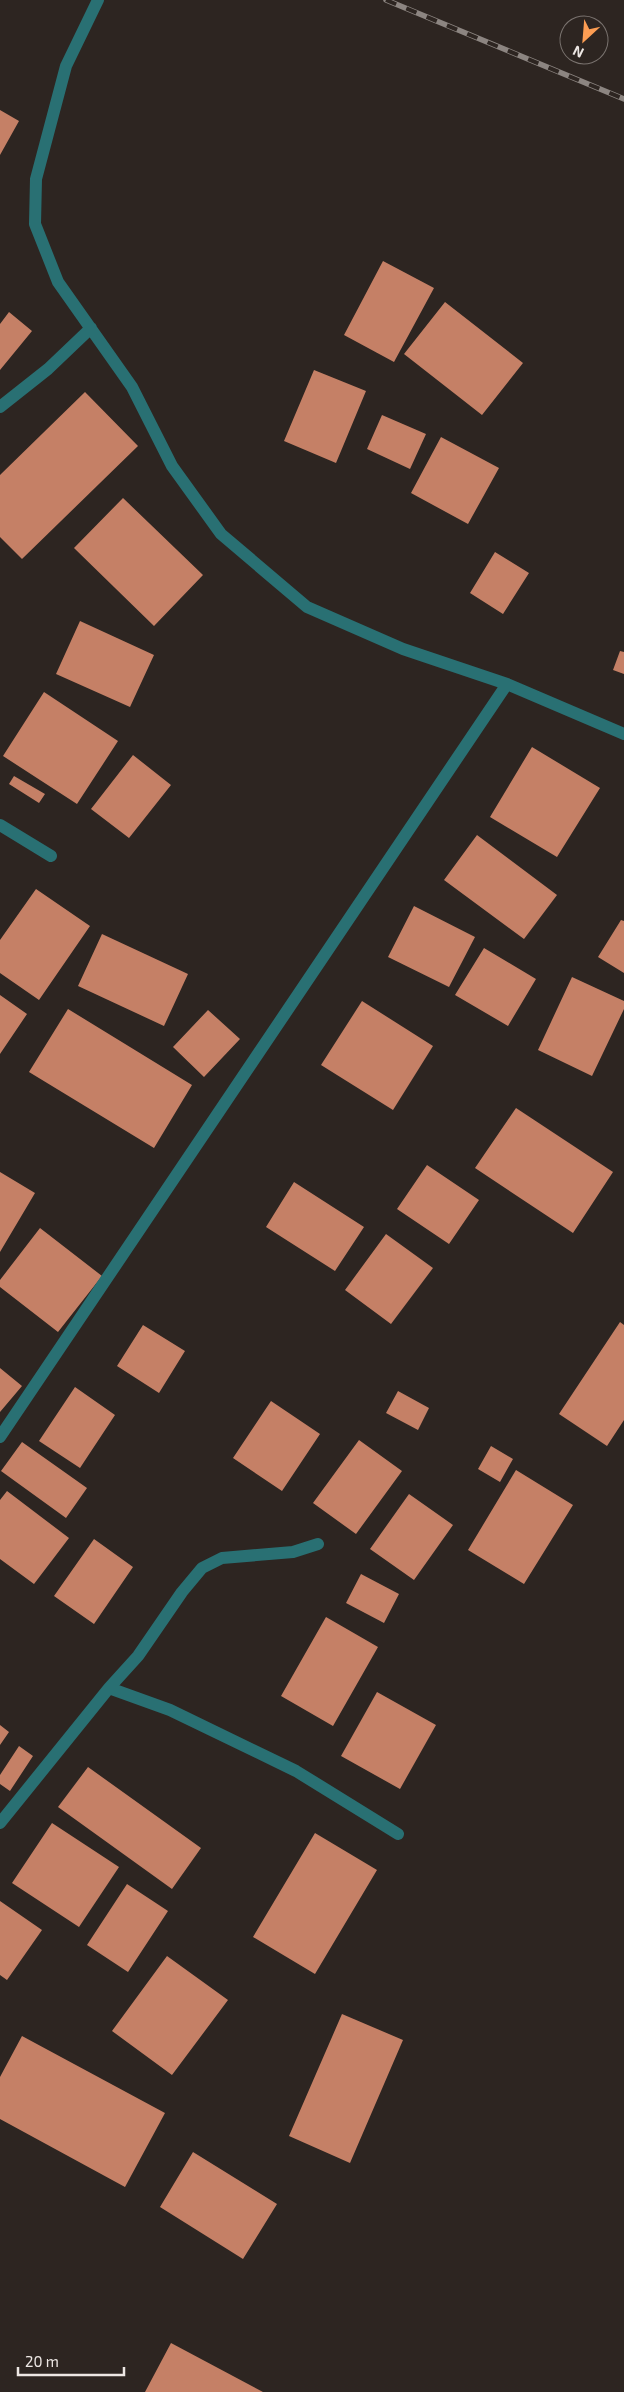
<svg xmlns="http://www.w3.org/2000/svg" width="624" height="2392" font-family="'Exo 2',sans-serif">
<style>
.building{fill:#c58066}
.lines{fill:none;stroke-linecap:round;stroke-linejoin:round}
.street{stroke:#297073;stroke-width:12}
.rail-casing{stroke:#8c8581;stroke-width:5.5}
.rail{stroke:#2d2521;stroke-width:4;stroke-dasharray:11;stroke-linecap:butt}
</style>
<rect width="100%" height="100%" fill="#2d2521"/>
<path class="building" d="M 0,110 L 19,121 L 0,155 Z
M 383,261 L 434,288 L 394,362 L 344,335 Z
M 445,302 L 523,363 L 482,415 L 404,354 Z
M 9,312 L 32,331 L 0,370 L 0,324 Z
M 314,370 L 366,391 L 336,463 L 284,441 Z
M 85,392 L 138,446 L 22,559 L 0,537 L 0,475 Z
M 382,415 L 426,434 L 410,469 L 367,449 Z
M 441,437 L 499,468 L 468,524 L 411,493 Z
M 123,498 L 203,575 L 154,626 L 74,548 Z
M 495,552 L 529,573 L 503,614 L 470,593 Z
M 80,621 L 154,655 L 130,707 L 56,674 Z
M 620,651 L 624,652 L 624,674 L 613,670 Z
M 44,692 L 118,741 L 77,804 L 3,756 Z
M 532,747 L 600,788 L 557,857 L 490,817 Z
M 133,755 L 171,785 L 129,838 L 91,809 Z
M 14,776 L 45,794 L 39,803 L 9,784 Z
M 477,835 L 557,895 L 524,939 L 444,880 Z
M 36,889 L 90,926 L 39,1000 L 0,973 L 0,940 Z
M 414,906 L 475,937 L 449,987 L 388,957 Z
M 621,920 L 624,921 L 624,973 L 598,957 Z
M 102,934 L 188,974 L 164,1026 L 78,986 Z
M 484,948 L 536,979 L 508,1026 L 455,995 Z
M 572,977 L 624,1001 L 624,1009 L 592,1076 L 538,1050 Z
M 0,995 L 27,1014 L 0,1054 Z
M 362,1001 L 433,1046 L 393,1110 L 321,1065 Z
M 68,1009 L 192,1085 L 154,1148 L 29,1072 Z
M 208,1010 L 240,1039 L 204,1077 L 173,1047 Z
M 516,1108 L 613,1172 L 573,1233 L 475,1168 Z
M 427,1165 L 479,1200 L 449,1244 L 397,1209 Z
M 0,1172 L 35,1193 L 0,1252 Z
M 294,1182 L 364,1227 L 335,1271 L 266,1227 Z
M 40,1228 L 102,1276 L 58,1332 L 0,1287 L 0,1280 Z
M 386,1234 L 433,1268 L 391,1324 L 345,1290 Z
M 620,1322 L 624,1325 L 624,1420 L 607,1446 L 559,1414 Z
M 143,1325 L 185,1351 L 159,1393 L 117,1366 Z
M 0,1368 L 22,1386 L 0,1412 Z
M 75,1387 L 115,1415 L 80,1468 L 39,1441 Z
M 398,1391 L 429,1408 L 418,1430 L 386,1413 Z
M 271,1401 L 320,1434 L 282,1491 L 233,1458 Z
M 359,1440 L 402,1471 L 356,1534 L 313,1503 Z
M 22,1442 L 87,1488 L 66,1518 L 1,1471 Z
M 491,1446 L 513,1459 L 500,1482 L 478,1469 Z
M 516,1470 L 573,1505 L 524,1584 L 468,1550 Z
M 7,1491 L 69,1538 L 34,1584 L 0,1559 L 0,1500 Z
M 409,1494 L 453,1525 L 414,1580 L 370,1549 Z
M 94,1539 L 133,1567 L 94,1624 L 54,1596 Z
M 361,1574 L 399,1594 L 384,1623 L 346,1603 Z
M 326,1617 L 378,1647 L 333,1726 L 281,1696 Z
M 377,1692 L 436,1725 L 400,1789 L 341,1756 Z
M 0,1725 L 9,1732 L 0,1745 Z
M 19,1746 L 33,1756 L 10,1791 L 0,1784 L 0,1775 Z
M 88,1767 L 201,1848 L 172,1889 L 58,1807 Z
M 52,1823 L 119,1867 L 79,1927 L 12,1883 Z
M 315,1833 L 377,1870 L 315,1974 L 253,1937 Z
M 127,1884 L 168,1911 L 128,1972 L 87,1945 Z
M 0,1901 L 42,1930 L 7,1980 L 0,1975 Z
M 167,1956 L 228,2000 L 172,2075 L 112,2031 Z
M 342,2014 L 403,2040 L 350,2163 L 289,2136 Z
M 22,2036 L 165,2113 L 125,2187 L 0,2119 L 0,2077 Z
M 193,2152 L 277,2204 L 243,2259 L 160,2207 Z
M 171,2343 L 263,2392 L 145,2392 Z"/>
<g class="lines">
<path class="street" d="M 98,0 L 66,66 L 36,179 L 35,224 L 58,282 L 132,387 L 172,466 L 221,534 L 307,607 L 403,649 L 507,684 L 624,734
M 0,407 L 48,369 L 91,328
M 0,825 L 51,856
M 0,1437 L 507,684
M 109,1688 L 170,1710 L 296,1771 L 398,1834
M 0,1823 L 109,1688 L 138,1656 L 182,1592 L 202,1568 L 222,1558 L 293,1552 L 318,1544"/>
<defs>
<path id="rail" d="M 386,0 L 624,99"/>
</defs>
<use href="#rail" class="rail-casing"/>
<use href="#rail" class="rail"/>
</g>
<g transform="translate(584 40) rotate(206)"><circle r="24" fill="#2d2521" stroke="#7a736f"/>
<path d="M0-4L9 19L0 12L-9 19Z" fill="#fc9d53"/>
<text y="-8" font-size="14" font-weight="bold" text-anchor="middle" fill="#ede7e4">N</text>
</g>
<path d="M18 2367v8h106v-8" fill="none" stroke="#ede7e4" stroke-width="2.5"/>
<text x="25" y="2367" font-size="15" fill="#ede7e4" stroke="#2d2521" stroke-width="4" paint-order="stroke">20 m</text>
</svg>
